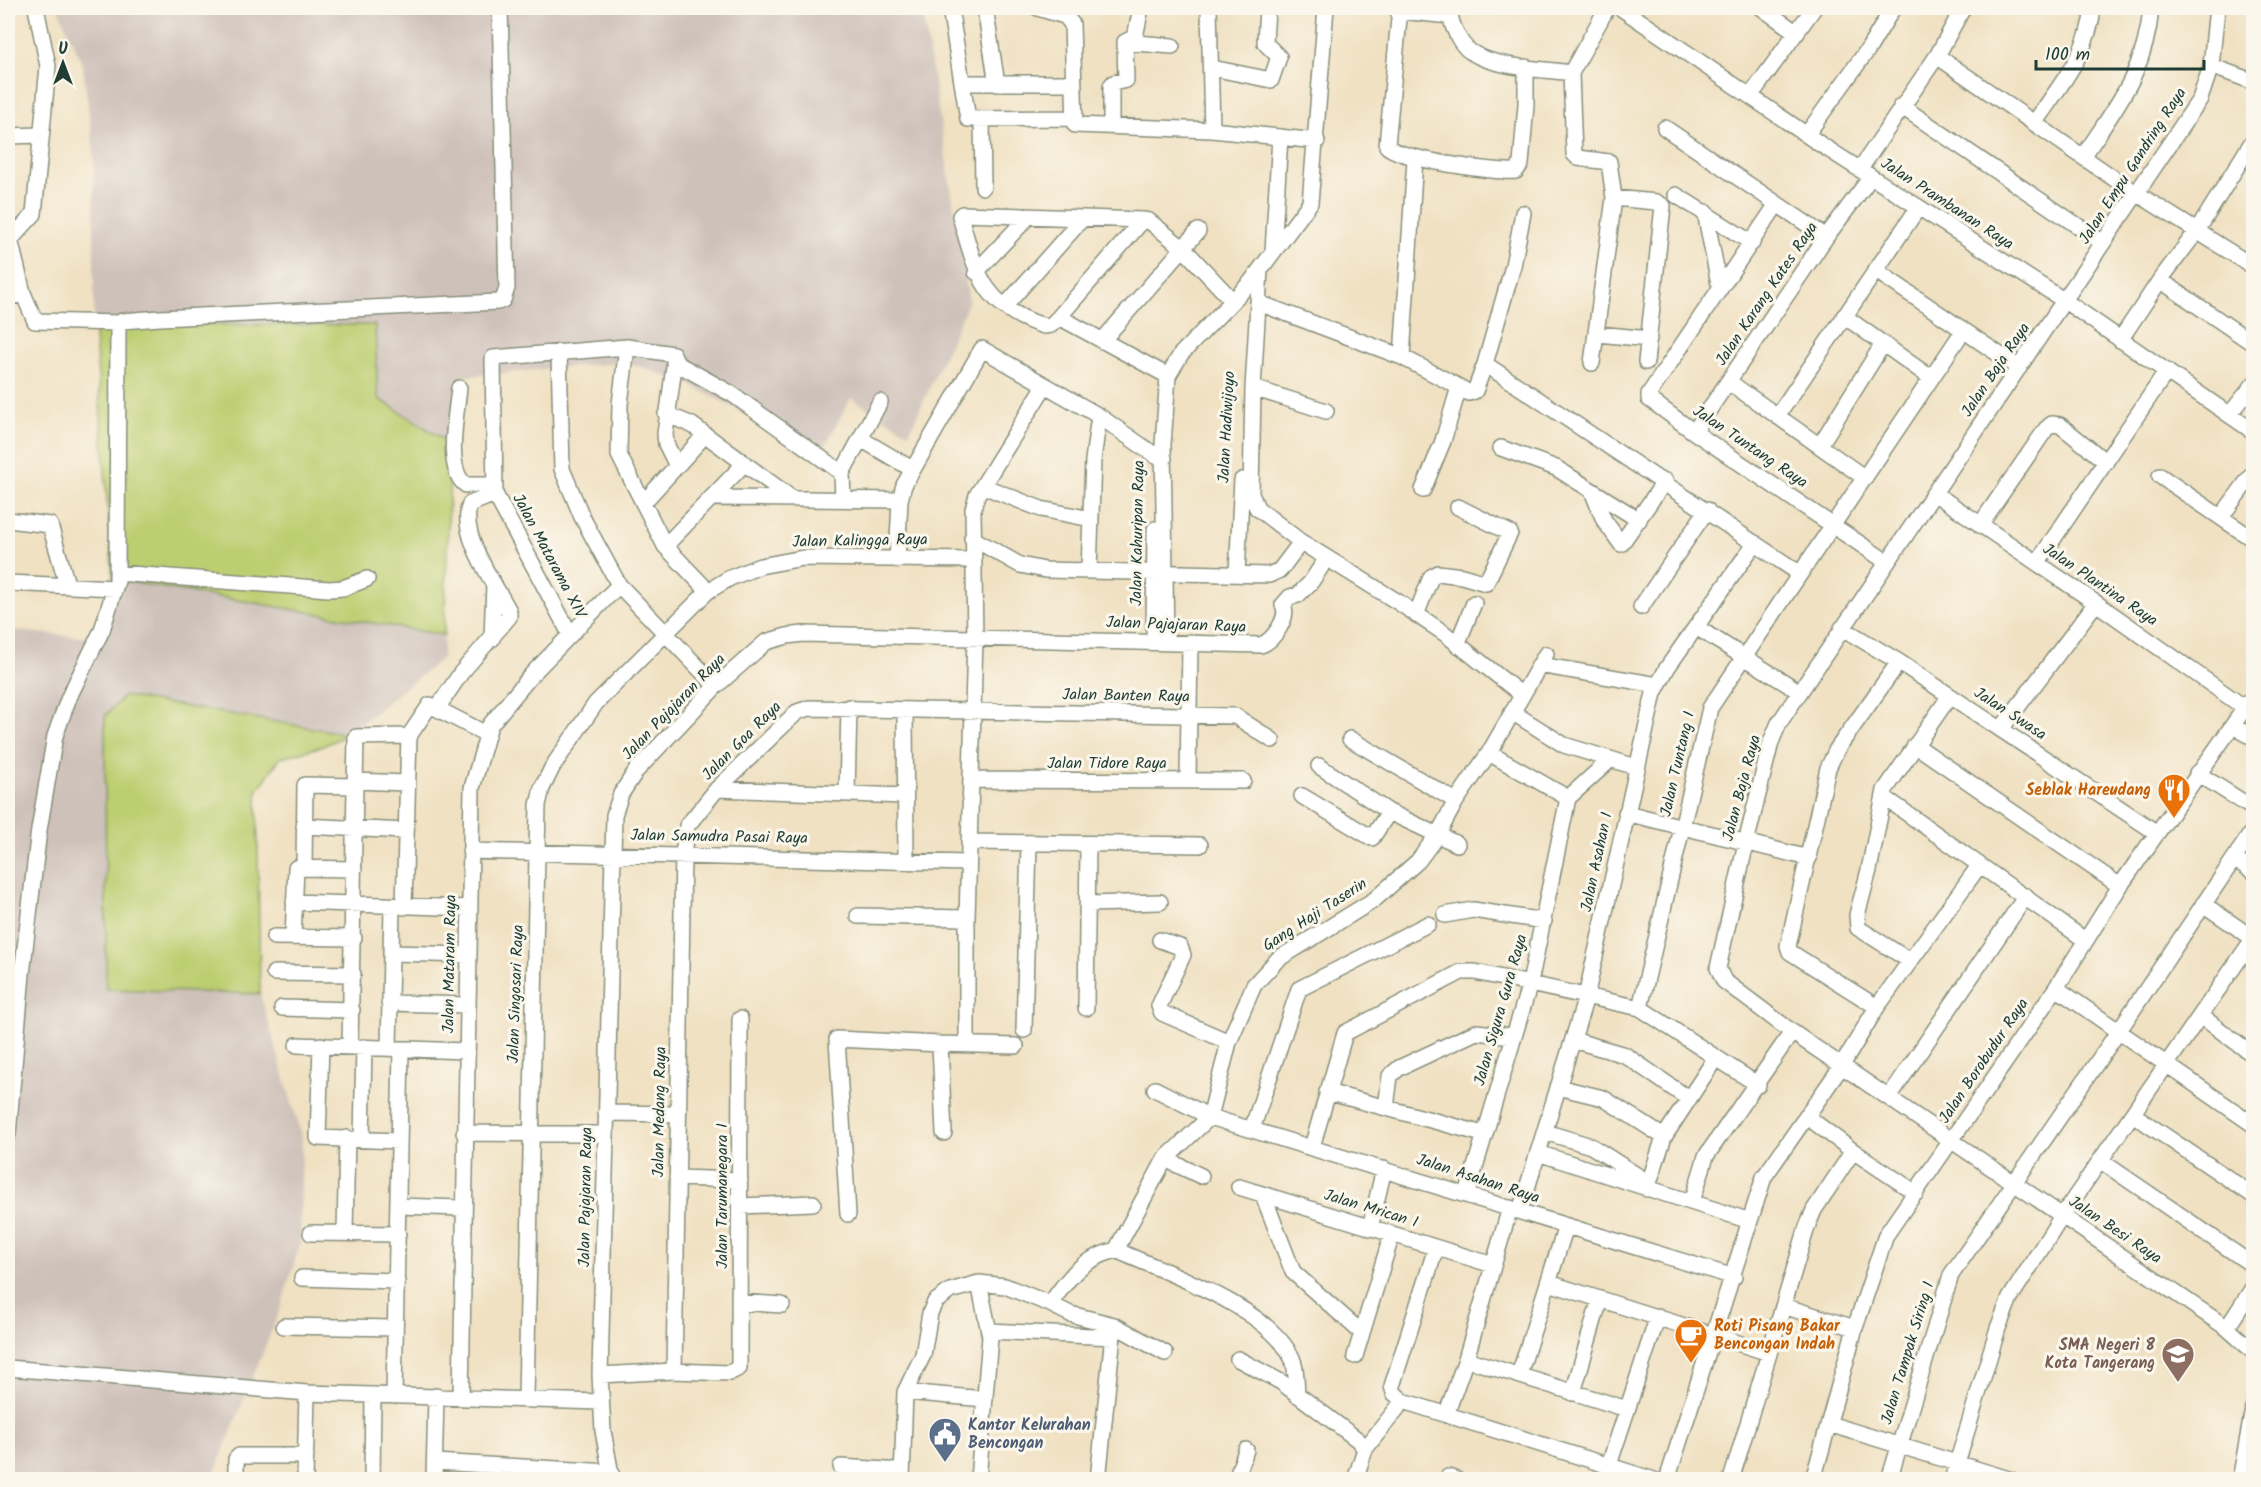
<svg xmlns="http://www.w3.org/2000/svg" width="2261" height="1487" font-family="Kalam,sans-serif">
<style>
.industrial{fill:#cec1b9}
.green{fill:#bdce71;stroke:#6e8652;stroke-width:1.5}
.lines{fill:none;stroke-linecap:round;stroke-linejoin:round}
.minor-casing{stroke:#888f7b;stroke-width:18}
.minor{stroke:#fff;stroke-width:15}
.labels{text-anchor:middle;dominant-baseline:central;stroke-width:6;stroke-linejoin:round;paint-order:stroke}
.street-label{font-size:16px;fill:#1f3d34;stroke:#fbf7ec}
.food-label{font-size:16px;font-weight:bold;fill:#c56008;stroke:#fbf7ec;text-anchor:end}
.education-label{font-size:16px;font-weight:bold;fill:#785e54;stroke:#fbf7ec;text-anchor:end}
.service-label{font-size:16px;font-weight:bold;fill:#4e5e75;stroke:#fbf7ec;text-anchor:start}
</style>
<rect width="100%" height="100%" fill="#fbf7ec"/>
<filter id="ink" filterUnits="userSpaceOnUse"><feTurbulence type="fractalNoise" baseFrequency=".0167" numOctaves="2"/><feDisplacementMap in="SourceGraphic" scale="12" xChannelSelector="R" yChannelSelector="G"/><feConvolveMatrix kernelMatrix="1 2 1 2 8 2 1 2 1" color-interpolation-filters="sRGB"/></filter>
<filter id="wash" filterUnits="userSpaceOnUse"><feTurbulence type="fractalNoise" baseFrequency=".008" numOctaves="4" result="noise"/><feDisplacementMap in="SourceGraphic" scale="24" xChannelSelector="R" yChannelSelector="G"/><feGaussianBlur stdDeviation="1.35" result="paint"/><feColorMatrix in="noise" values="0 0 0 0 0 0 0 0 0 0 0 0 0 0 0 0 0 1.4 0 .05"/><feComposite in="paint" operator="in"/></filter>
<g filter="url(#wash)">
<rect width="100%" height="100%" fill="#f0e1c2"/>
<path class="industrial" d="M 58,8 L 922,8 L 969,301 L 909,433 L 851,398 L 821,453 L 688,384 L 627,362 L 458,377 L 451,444 L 378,398 L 374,325 L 94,324 L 94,153 L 83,66 Z
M 113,579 L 444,635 L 442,658 L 348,734 L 125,697 L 106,988 L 260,994 L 302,1137 L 300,1244 L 281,1307 L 212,1479 L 8,1479 L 8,630 L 90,638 Z"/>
<path class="green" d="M 94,324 L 375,325 L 378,398 L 451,444 L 444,635 L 113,579 Z
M 124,696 L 348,734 L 323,746 L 280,758 L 257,791 L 260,994 L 106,989 L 105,716 Z"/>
</g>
<g filter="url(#ink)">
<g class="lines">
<defs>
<path id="minor" d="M 950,8 L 968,119 L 1073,118
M 985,8 L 997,84
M 1038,8 L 1065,16 L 1072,24 L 1075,125 L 1212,130 L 1317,141
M 1209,8 L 1212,130
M 1400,8 L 1388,134 L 1387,146 C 1398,159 1497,173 1516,171 L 1521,164 L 1526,105 L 1526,67
M 1621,8 L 1820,144 L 2065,301 L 2254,432
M 1762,8 L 1797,33
M 2217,8 L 2211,66 L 2200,99 L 1779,723 L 1771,742 L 1746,843 L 1718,968 L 1724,981 L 1792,1032 L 2227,1328 L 2254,1352
M 1400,11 L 1450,16 L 1453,8
M 1450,16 C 1453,28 1460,45 1471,52 C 1495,68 1543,69 1571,73
M 1125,42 L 1172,46
M 1937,56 L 2122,184 L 2254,267
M 2211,66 L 2254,82
M 1212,68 L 1271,80 L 1279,57 L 1265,43 L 1267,8
M 962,83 L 1073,83
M 1751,95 L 1814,8
M 1901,106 L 2103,243
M 982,119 L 983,187
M 2035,122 C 2059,87 2089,52 2093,8
M 1111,125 L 1111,86 L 1113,83 L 1126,80 L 1125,42 L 1135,37 L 1141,8
M 1665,128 L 1826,237
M 1807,134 L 1869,48 L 1893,8
M 8,136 L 41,135
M 2083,157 C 2117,105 2146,71 2151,8
M 1860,169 L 1937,56 L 1963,8
M 1676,195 L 1752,243
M 1614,198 L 1656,202 L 1663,206 L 1646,362
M 1777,204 L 1649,394 L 1649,399 L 1694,432 L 1887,562
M 1705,212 L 1720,289
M 1523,213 L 1513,266 L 1485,364 L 1799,573
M 1143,220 L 1059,317 L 1051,325 L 1044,326 C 982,307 976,271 960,216 L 962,214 L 1143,220 L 1149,221 L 1183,248 L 1231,299
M 8,231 L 23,293 L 35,321 L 120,323
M 11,239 L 34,214 L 48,66 L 36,8
M 1273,251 L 1280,137
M 1260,270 L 1253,388 L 1251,494 L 1257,508 L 1301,542 L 1398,602 L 1444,633 L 1522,695
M 1875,270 L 2019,368
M 976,272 L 1028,217
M 2160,280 L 2254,344
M 8,298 L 23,293
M 1259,303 L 1402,357 L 1415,159
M 1005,306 L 1083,218
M 1844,316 L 1931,378
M 1059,317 L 1168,376
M 1598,334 L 1649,339
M 2120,340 L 2160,280 L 2197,231 L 2254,139
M 1102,341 L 1198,231
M 627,347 L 620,404 L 619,455 L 665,546 L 708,591
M 559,352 L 562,469 L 582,517 L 619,585 L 716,686
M 1402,357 L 1459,387
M 674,362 L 732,394 L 842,473
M 1592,363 L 1614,198 L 1609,162 L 1578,158 L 1574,154 L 1571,73 L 1607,8
M 1729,382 L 1865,478
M 459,388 C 457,412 444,470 466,485 L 494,485
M 1253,388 L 1326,411
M 666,414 L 692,425 L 790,497
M 2230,414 L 2254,384
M 1778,415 L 1918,208
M 1694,432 L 1826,237 L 1871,177
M 861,439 L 912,469
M 1820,445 L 1883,344
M 1501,448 L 1556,468 L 1639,520
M 2160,476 L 2254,540
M 983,486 L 1041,509 L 1091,519
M 1423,490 L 1443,441 L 1459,387 L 1469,393 L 1475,391 L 1485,364
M 1592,491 L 1604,520 L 1621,544 L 1665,481
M 1934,493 L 2096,603 L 2245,708
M 715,498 L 900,500
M 843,499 L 842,473 L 880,402
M 643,503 L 705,435
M 2221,517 L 2254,472
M 8,520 L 50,525 L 67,584
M 1980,525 L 2046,429 L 2052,424 L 2060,425 L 2106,462
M 972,538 L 1020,565 L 1045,570 L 1269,575 L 1280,570 L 1301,542
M 665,546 L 744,464
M 897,560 L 900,500 L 904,485 L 982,349 L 1099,416 L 1156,456 L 1164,458
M 2037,563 L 2167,371
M 1089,571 L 1093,460 L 1099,416
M 117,573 L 329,589 L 343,588 L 367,579
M 1237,573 L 1242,480
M 8,583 L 115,588
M 1641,607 L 1707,510
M 1416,615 L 1431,577 L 1438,573 L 1462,576 L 1486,583 L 1510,533 L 1458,507
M 1696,627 L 1800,692
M 1842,628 L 1899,662 L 2157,833
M 570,634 L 495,494 L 493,358 L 627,347 L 673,354 L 675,359 L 665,434 L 666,444 L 677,466
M 492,639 L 494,584
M 1154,641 L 1155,529
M 1166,641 L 1163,444 L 1168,376 L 1181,354 L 1250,283 L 1310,203 L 1326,8
M 1457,645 L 1474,603
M 1539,665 L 1658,685
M 438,707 L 461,673 L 509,617 L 509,611 C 495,584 458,534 470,504 L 495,494
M 905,710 L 906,860
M 1512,712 L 1564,745 L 1636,767
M 2233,726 L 2254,738
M 2001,729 L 2096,603
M 1350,739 L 1456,801
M 1915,745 L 2120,886
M 1489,753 L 1568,798
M 1319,766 L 1389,812 L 1457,844
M 2197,773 L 2254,809
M 971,780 L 1243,781
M 355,781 L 406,783
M 1188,781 L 1190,642
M 717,789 L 904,796
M 847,794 L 849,707
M 1302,796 L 1372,838 L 1389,812
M 1884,797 L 2085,940
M 1568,798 L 1610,760
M 1626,813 L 1809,858
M 304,826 L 405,831
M 969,842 L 1200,845
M 470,851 L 968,863
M 2234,859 L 2254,872
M 304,868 L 305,785 L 355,786
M 294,902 L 470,908
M 1088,904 L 1160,902
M 2203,904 L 2254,939
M 404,907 L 409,736 L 430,705 L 486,734
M 1445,915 L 1473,910 L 1544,921
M 858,916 L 967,918
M 274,937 L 354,938
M 293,937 L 296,868 L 354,869
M 1160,940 L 1180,947 L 1183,955 L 1159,1006 L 1162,1013 L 1229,1042
M 391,953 L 469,955
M 1910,961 L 1858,928 L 1857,915 L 1869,870 L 1885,790 L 1949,697
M 274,973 L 353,974
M 2056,988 L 2254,1125
M 389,1003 L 468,1005
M 1877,1007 L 1790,952 L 1788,946 L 1828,768 L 1837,749 L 1899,662
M 282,1008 L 352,1010
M 1086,1008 L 1088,846
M 1640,1008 L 1710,708 L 1963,331
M 2201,1016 L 2248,1051
M 1024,1030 L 1029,843
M 1573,1040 L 1625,1055 L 1689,1099
M 297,1045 L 466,1051
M 321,1045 L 318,1138 L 399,1141
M 967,1045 L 967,918 L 975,639 L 973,509 L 977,495 L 1044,387
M 350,1046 L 356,737 L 409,736
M 389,1048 L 392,907
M 1558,1087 L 1603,1098 L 1664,1137
M 1155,1089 L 1210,1117 L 1734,1277
M 1327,1092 L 1483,1134
M 1889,1097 L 2026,896
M 1386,1108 L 1390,1076 L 1399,1068 L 1476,1032 L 1513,1036
M 606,1113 L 678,1114
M 2134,1115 L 2254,1196
M 1806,1116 L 1853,1151 L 1916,1193
M 1252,1129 L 1299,989 L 1428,924
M 1545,1132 L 1591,1146 L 1649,1183
M 464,1133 L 605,1134
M 944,1133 L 940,1044 L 1016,1046
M 8,1134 L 22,974 L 39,830 L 55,736 L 69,697 L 102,630 L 117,581 L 118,325 L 122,321 L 160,318 L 498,302 L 503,300 L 507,288 L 500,8
M 362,1139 L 364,1047
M 1312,1147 L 1345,1033 L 1461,972 L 1475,972 L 1640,1008 L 1758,1085
M 1538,1153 L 1750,1221
M 1165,1159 L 1201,1176
M 2101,1161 L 2254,1266
M 677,1178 L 740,1180
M 1239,1187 L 1493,1265
M 1647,1189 L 1664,1137 L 1715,1059
M 1467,1194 L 1530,983 L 1568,798
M 1263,1195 L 1293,1272 L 1362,1333
M 1692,1202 L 1706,1156 L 1792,1032
M 398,1206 L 462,1208
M 740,1206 L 813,1203
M 1520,1211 L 1586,997 L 1654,693 L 1667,668 L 1755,543
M 848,1214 L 837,1039 L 940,1044
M 1370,1228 L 1384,1169
M 311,1233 L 398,1234
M 345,1233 L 347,1138
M 1436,1248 L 1392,1386 L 1394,1393 L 1403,1401 L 1654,1480
M 1116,1250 C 1166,1273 1267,1306 1292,1358 C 1297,1369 1296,1382 1297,1395
M 302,1278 L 397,1281
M 1549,1283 L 1769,1353
M 739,1302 L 782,1305
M 1050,1304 L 1070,1314 L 1114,1325 L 1098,1480
M 1783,1306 L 1855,1328
M 1114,1325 L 1165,1353
M 284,1326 L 395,1328
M 2227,1328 L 2254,1286
M 990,1331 L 1113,1337
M 1355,1356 L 1392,1234
M 1238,1359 L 1281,1382 L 1358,1440 L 1365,1449 L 1403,1401
M 1466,1359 L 1627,1409
M 8,1368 L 307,1393 L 601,1402
M 674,1371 L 683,854 L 687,826 L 717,789 L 797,712 L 809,708 L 1235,716 L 1272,740
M 600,1375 L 674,1371 L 729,1373 L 739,1368 L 740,1019
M 1519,1375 L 1566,1226
M 905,1392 L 985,1399
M 1573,1393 L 1600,1299
M 394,1395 L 401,1049
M 461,1396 L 472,788 L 490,725 L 533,673 L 619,585
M 526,1399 L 538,805 L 542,788 L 553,766 L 596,703 L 708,591 L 730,578 L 760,566 L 803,558 L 973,560
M 1446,1415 L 1466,1359 L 1510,1208
M 1829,1424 L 2012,1480
M 435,1462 L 611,1472
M 1609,1465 L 1658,1316
M 841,1467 L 902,1471
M 1448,1477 L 1457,1480
M 236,1480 L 236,1459 L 239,1456 L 306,1456
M 305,1480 L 307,1393
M 372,1480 L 373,1395
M 434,1480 L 436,1396
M 612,1480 L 603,1431 L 600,1375 L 614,815 L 621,794 L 636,771 L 716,686 L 766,642 L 787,636 L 803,634 L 1261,645 C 1273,641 1290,617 1283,605 L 1290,597 L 1298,595 L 1311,582 L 1327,558
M 902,1480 L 905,1392 L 923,1355 L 930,1313 L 935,1302 L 950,1291 L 979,1283 L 1005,1286 L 1050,1304 C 1071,1275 1080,1260 1116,1250 L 1165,1159 L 1210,1117 L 1229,1042 L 1254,985 L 1278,959 L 1374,900 L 1418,861 L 1438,834 L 1456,801 L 1489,753 L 1546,654
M 978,1480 L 990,1337 L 979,1283
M 1236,1480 L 1246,1450
M 1355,1480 L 1365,1449
M 1667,1480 L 1764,1177 L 1841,1067 L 1877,1007 L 1979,866
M 1731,1480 L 1807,1227 L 1814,1210 L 1853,1151
M 1813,1480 L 1855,1328 L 1886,1235 L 2056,988 L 2120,886 L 2254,695
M 1889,1480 L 1951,1275 L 2118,1032 L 2254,829
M 1952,1480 L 1998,1328 L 2010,1298 L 2062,1216 L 2253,939
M 2240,1480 L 2254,1404"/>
</defs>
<use href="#minor" class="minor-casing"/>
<use href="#minor" class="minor"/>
</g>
</g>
<defs>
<symbol id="restaurant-pin" viewBox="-11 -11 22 30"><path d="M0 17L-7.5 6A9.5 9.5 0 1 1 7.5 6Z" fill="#e8710a" stroke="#fbf7ec"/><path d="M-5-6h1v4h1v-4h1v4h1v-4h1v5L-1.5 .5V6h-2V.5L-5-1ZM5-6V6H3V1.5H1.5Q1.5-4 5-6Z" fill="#fff"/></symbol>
<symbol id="cafe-pin" viewBox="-11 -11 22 30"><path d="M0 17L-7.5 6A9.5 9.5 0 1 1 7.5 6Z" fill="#e8710a" stroke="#fbf7ec"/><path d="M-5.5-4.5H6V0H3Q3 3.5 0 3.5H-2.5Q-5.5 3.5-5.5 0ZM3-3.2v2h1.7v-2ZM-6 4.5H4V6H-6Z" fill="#fff"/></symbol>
<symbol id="school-pin" viewBox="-11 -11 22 30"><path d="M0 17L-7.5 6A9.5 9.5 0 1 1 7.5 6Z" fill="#8d6e63" stroke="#fbf7ec"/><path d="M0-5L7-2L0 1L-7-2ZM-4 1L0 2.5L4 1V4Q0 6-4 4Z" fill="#fff"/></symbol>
<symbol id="civic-pin" viewBox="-11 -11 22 30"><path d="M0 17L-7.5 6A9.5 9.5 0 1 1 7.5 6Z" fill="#5c6f8a" stroke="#fbf7ec"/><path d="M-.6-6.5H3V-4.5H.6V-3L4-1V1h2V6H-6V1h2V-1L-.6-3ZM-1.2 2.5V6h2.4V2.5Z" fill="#fff"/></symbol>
</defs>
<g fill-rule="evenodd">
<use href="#restaurant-pin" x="2155" y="771" width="38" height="52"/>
<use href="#cafe-pin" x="1672" y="1316" width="38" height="52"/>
<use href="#school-pin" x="2159" y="1335" width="38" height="52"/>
<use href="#civic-pin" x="926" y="1415" width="38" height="52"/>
</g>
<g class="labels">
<g class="street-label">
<text transform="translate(2133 166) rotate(-57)">Jalan Empu Gandring Raya</text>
<text transform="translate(1947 204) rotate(33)">Jalan Prambanan Raya</text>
<text transform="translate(1767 294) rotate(-56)">Jalan Karang Kates Raya</text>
<text transform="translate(1996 370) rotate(-56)">Jalan Baja Raya</text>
<text transform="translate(1227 427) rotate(-87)">Jalan Hadiwijoyo</text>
<text transform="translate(1750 447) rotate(34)">Jalan Tuntang Raya</text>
<text transform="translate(1138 533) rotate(-89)">Jalan Kahuripan Raya</text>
<text transform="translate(860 541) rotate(-1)">Jalan Kalingga Raya</text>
<text transform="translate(549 556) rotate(62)">Jalan Matarama XIV</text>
<text transform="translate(2100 585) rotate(34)">Jalan Plantina Raya</text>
<text transform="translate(1176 625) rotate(2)">Jalan Pajajaran Raya</text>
<text transform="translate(1126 696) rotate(1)">Jalan Banten Raya</text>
<text transform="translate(674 707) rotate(-46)">Jalan Pajajaran Raya</text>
<text transform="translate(2010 714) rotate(33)">Jalan Swasa</text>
<text transform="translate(742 741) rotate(-45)">Jalan Goa Raya</text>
<text x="1107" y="763">Jalan Tidore Raya</text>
<text transform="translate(1678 764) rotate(-77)">Jalan Tuntang I</text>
<text transform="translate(1742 788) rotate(-75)">Jalan Baja Raya</text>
<text transform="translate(719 837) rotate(1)">Jalan Samudra Pasai Raya</text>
<text transform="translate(1597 862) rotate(-78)">Jalan Asahan I</text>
<text transform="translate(1315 915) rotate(-33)">Gang Haji Taserin</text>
<text transform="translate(450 964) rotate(-89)">Jalan Mataram Raya</text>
<text transform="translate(516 994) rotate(-88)">Jalan Singosari Raya</text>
<text transform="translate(1501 1010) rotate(-74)">Jalan Sigura Gura Raya</text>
<text transform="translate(1984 1061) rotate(-56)">Jalan Borobudur Raya</text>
<text transform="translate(660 1112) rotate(-89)">Jalan Medang Raya</text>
<text transform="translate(1478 1179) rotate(18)">Jalan Asahan Raya</text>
<text transform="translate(722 1196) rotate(-90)">Jalan Tarumanegara I</text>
<text transform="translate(586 1197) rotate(-89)">Jalan Pajajaran Raya</text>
<text transform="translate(1371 1209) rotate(17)">Jalan Mrican I</text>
<text transform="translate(2115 1230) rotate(34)">Jalan Besi Raya</text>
<text transform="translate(1908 1353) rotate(-73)">Jalan Tampak Siring I</text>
</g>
<g class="food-label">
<text x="2151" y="790">Seblak Hareudang</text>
<text x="1714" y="1326" text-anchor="start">Roti Pisang Bakar<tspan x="1714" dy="18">Bencongan Indah</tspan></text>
</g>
<g class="education-label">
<text x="2155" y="1345">SMA Negeri 8<tspan x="2155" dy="18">Kota Tangerang</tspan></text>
</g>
<g class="service-label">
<text x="968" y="1425">Kantor Kelurahan<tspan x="968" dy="18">Bencongan</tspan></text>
</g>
</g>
<rect width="2261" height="1487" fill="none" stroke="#fbf7ec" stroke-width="30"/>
<g transform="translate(63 63)" stroke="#fbf7ec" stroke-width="4.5" paint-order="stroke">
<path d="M0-4.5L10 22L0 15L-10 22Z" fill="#1f3d34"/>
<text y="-9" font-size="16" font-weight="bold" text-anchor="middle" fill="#1f3d34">U</text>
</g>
<path d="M2036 60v9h168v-9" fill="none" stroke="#1f3d34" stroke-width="3"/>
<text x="2045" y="60" font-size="18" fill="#1f3d34" stroke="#fbf7ec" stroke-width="4.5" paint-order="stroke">100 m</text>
</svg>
